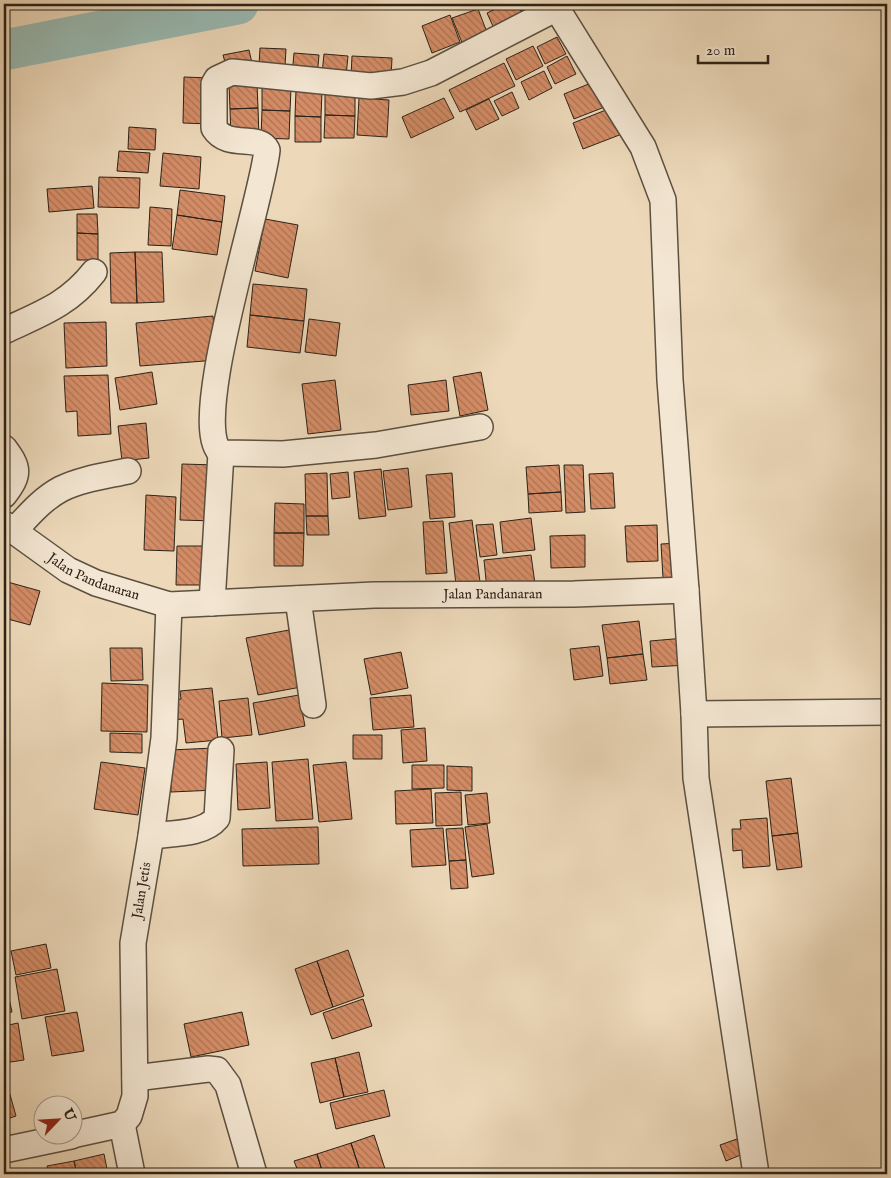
<svg xmlns="http://www.w3.org/2000/svg" width="891" height="1178" font-family="'IM FELL English',serif">
<style>
.lines{fill:none;stroke-linecap:round;stroke-linejoin:round}
.river{stroke:#99bab2;stroke-width:41}
.building{fill:url(#building-back-hatch);stroke:#2b2218}
.minor-casing{stroke:#5c5040;stroke-width:28}
.minor{stroke:#f3e6d2;stroke-width:25}
.labels{text-anchor:middle;dominant-baseline:central;stroke-width:4;stroke-linejoin:round;paint-order:stroke}
.street-label{font-size:14px;fill:#2b2218;stroke:#f3e6d2}
</style>
<defs>
<pattern id="building-back-hatch" width="6" height="6" patternUnits="userSpaceOnUse" patternTransform="scale(1.25)"><rect width="6" height="6" fill="#d58d67"/><path d="M-1 5l2 2M0 0l6 6M5-1l2 2" fill="none" stroke="#ad7354"/></pattern>
</defs>
<rect width="100%" height="100%" fill="#edd9ba"/>
<filter id="stains"><feTurbulence type="fractalNoise" baseFrequency=".004" numOctaves="4"/><feColorMatrix values="0 0 0 0 .2 0 0 0 0 .09 0 0 0 0 .02 0 0 0 .5 -.17"/></filter>
<radialGradient id="worn" r=".72"><stop offset=".6" stop-color="#630" stop-opacity="0"/><stop offset="1" stop-color="#630" stop-opacity=".3"/></radialGradient>
<g class="lines">
<path class="river" d="M 4,50 L 238,4"/>
</g>
<path class="building" d="M 506,4 L 518,4 L 526,19 L 496,33 L 487,13 Z
M 518,4 L 545,4 L 522,13 Z
M 478,9 L 488,35 L 463,45 L 452,18 Z
M 450,15 L 460,42 L 432,53 L 422,26 Z
M 557,37 L 566,54 L 545,64 L 537,47 Z
M 533,46 L 543,66 L 516,80 L 506,59 Z
M 260,48 L 286,49 L 285,66 L 259,65 Z
M 249,50 L 252,63 L 227,69 L 223,55 Z
M 294,53 L 319,55 L 317,77 L 292,75 Z
M 324,54 L 348,56 L 346,76 L 322,74 Z
M 352,56 L 392,58 L 391,78 L 351,76 Z
M 567,56 L 576,74 L 555,84 L 547,67 Z
M 504,63 L 515,86 L 460,112 L 449,90 Z
M 544,71 L 552,88 L 529,100 L 521,82 Z
M 184,77 L 211,78 L 210,124 L 183,123 Z
M 596,81 L 607,106 L 574,119 L 564,94 Z
M 229,84 L 257,84 L 258,108 L 230,109 Z
M 262,87 L 291,88 L 290,111 L 262,110 Z
M 296,90 L 322,91 L 321,117 L 295,116 Z
M 325,92 L 355,93 L 355,116 L 325,115 Z
M 512,92 L 519,108 L 502,116 L 494,101 Z
M 359,98 L 389,100 L 387,137 L 357,135 Z
M 444,98 L 454,118 L 411,138 L 402,117 Z
M 489,99 L 499,119 L 476,130 L 466,110 Z
M 258,108 L 259,138 L 231,139 L 230,109 Z
M 611,108 L 622,134 L 583,149 L 573,123 Z
M 262,110 L 290,111 L 289,139 L 261,138 Z
M 325,115 L 355,116 L 354,138 L 324,138 Z
M 295,116 L 321,117 L 321,142 L 295,142 Z
M 129,127 L 156,129 L 155,150 L 128,149 Z
M 119,151 L 150,153 L 148,173 L 117,171 Z
M 163,153 L 201,157 L 199,189 L 160,186 Z
M 99,177 L 140,178 L 139,208 L 98,207 Z
M 92,186 L 94,208 L 49,212 L 47,189 Z
M 180,190 L 225,196 L 222,222 L 177,215 Z
M 150,207 L 172,209 L 171,246 L 148,245 Z
M 77,214 L 97,214 L 98,234 L 77,233 Z
M 177,215 L 222,222 L 217,255 L 172,249 Z
M 265,219 L 298,225 L 288,278 L 255,271 Z
M 77,233 L 98,234 L 98,260 L 77,260 Z
M 135,252 L 162,252 L 164,302 L 137,303 Z
M 135,252 L 137,303 L 111,303 L 110,253 Z
M 253,284 L 307,289 L 304,321 L 250,315 Z
M 250,315 L 304,321 L 300,353 L 247,347 Z
M 213,316 L 217,360 L 140,366 L 136,323 Z
M 309,319 L 340,323 L 336,356 L 305,352 Z
M 106,322 L 107,366 L 66,368 L 64,323 Z
M 152,372 L 157,404 L 120,410 L 115,378 Z
M 481,372 L 488,410 L 460,416 L 453,377 Z
M 108,375 L 111,434 L 78,436 L 77,411 L 66,412 L 64,376 Z
M 335,380 L 341,430 L 308,434 L 302,384 Z
M 446,380 L 449,411 L 411,415 L 408,385 Z
M 146,423 L 149,458 L 122,461 L 118,426 Z
M 182,464 L 217,465 L 215,521 L 180,520 Z
M 559,465 L 561,492 L 528,494 L 526,467 Z
M 564,465 L 583,465 L 585,512 L 566,513 Z
M 408,468 L 412,507 L 388,510 L 383,471 Z
M 381,469 L 386,516 L 359,519 L 354,472 Z
M 348,472 L 350,497 L 332,499 L 330,474 Z
M 327,473 L 328,516 L 306,516 L 305,474 Z
M 452,473 L 455,517 L 430,519 L 426,475 Z
M 613,473 L 615,508 L 591,509 L 589,474 Z
M 561,492 L 562,511 L 529,513 L 528,494 Z
M 146,495 L 176,497 L 174,551 L 144,550 Z
M 275,503 L 304,504 L 304,533 L 274,533 Z
M 306,516 L 328,516 L 329,535 L 307,535 Z
M 531,518 L 535,550 L 503,553 L 500,522 Z
M 472,520 L 480,582 L 456,585 L 449,523 Z
M 443,521 L 447,573 L 426,574 L 423,522 Z
M 493,524 L 497,555 L 480,557 L 476,525 Z
M 657,525 L 658,561 L 627,562 L 625,526 Z
M 274,533 L 304,533 L 303,566 L 274,566 Z
M 585,535 L 585,567 L 551,568 L 550,536 Z
M 680,543 L 682,577 L 663,578 L 661,544 Z
M 177,546 L 205,546 L 205,585 L 176,585 Z
M 531,555 L 535,584 L 487,590 L 484,560 Z
M 4,581 L 40,591 L 30,625 L 4,618 Z
M 639,621 L 643,654 L 607,658 L 602,625 Z
M 289,630 L 301,687 L 258,695 L 246,638 Z
M 685,638 L 688,665 L 652,667 L 650,641 Z
M 599,646 L 603,676 L 574,680 L 570,649 Z
M 110,648 L 142,648 L 143,680 L 111,681 Z
M 401,652 L 408,688 L 371,695 L 364,659 Z
M 643,654 L 647,680 L 610,684 L 607,658 Z
M 102,683 L 148,685 L 147,732 L 101,731 Z
M 212,688 L 218,740 L 186,743 L 183,719 L 173,720 L 171,701 L 181,699 L 180,691 Z
M 299,695 L 305,726 L 259,735 L 253,703 Z
M 411,695 L 414,727 L 373,730 L 370,698 Z
M 248,698 L 252,735 L 222,738 L 219,701 Z
M 425,728 L 427,761 L 403,763 L 401,730 Z
M 110,733 L 142,734 L 142,753 L 110,752 Z
M 353,735 L 382,735 L 382,759 L 353,759 Z
M 214,748 L 216,790 L 171,792 L 170,750 Z
M 308,759 L 313,819 L 276,821 L 272,762 Z
M 101,762 L 145,768 L 138,815 L 94,809 Z
M 267,762 L 270,808 L 238,810 L 236,764 Z
M 346,762 L 352,819 L 319,822 L 313,765 Z
M 412,765 L 444,765 L 444,788 L 412,789 Z
M 447,766 L 472,767 L 472,791 L 447,790 Z
M 791,778 L 798,833 L 772,836 L 766,781 Z
M 431,789 L 433,823 L 396,824 L 395,791 Z
M 461,792 L 462,825 L 436,826 L 435,793 Z
M 487,793 L 490,823 L 468,825 L 465,795 Z
M 767,818 L 770,866 L 743,868 L 742,850 L 733,851 L 732,829 L 741,829 L 740,820 Z
M 487,824 L 494,874 L 472,877 L 465,827 Z
M 318,827 L 319,864 L 243,866 L 242,829 Z
M 443,828 L 446,865 L 412,867 L 410,830 Z
M 463,828 L 466,860 L 449,861 L 446,829 Z
M 798,833 L 802,867 L 777,870 L 772,836 Z
M 466,860 L 468,888 L 451,889 L 449,861 Z
M 46,944 L 51,968 L 16,975 L 11,951 Z
M 348,950 L 364,996 L 333,1007 L 317,961 Z
M 317,961 L 333,1007 L 311,1015 L 295,969 Z
M 57,969 L 65,1011 L 22,1019 L 15,977 Z
M 4,975 L 12,1012 L 4,1013 Z
M 363,999 L 372,1026 L 332,1039 L 323,1013 Z
M 77,1012 L 84,1051 L 52,1056 L 45,1017 Z
M 242,1012 L 249,1045 L 191,1057 L 184,1024 Z
M 18,1023 L 24,1060 L 4,1063 L 4,1026 Z
M 359,1052 L 368,1092 L 344,1097 L 335,1058 Z
M 335,1058 L 344,1097 L 320,1103 L 311,1063 Z
M 4,1073 L 16,1116 L 4,1120 Z
M 384,1090 L 390,1116 L 336,1129 L 330,1103 Z
M 374,1135 L 385,1169 L 361,1174 L 351,1143 Z
M 737,1139 L 743,1154 L 726,1161 L 720,1145 Z
M 351,1143 L 361,1174 L 323,1174 L 317,1154 Z
M 104,1154 L 108,1174 L 77,1174 L 74,1161 Z
M 317,1154 L 323,1174 L 299,1174 L 294,1161 Z
M 74,1161 L 77,1174 L 49,1174 L 47,1166 Z"/>
<g class="lines">
<defs>
<g id="minor">
<path d="M 554,4 L 643,147 L 663,200 L 670,380 L 686,590"/>
<path d="M 4,331 C 40,314 68,305 94,272"/>
<path d="M 480,427 L 376,445 L 283,454 L 221,453 C 187,426 263,198 267,150 C 258,133 228,150 214,128 L 214,84 L 217,79 L 232,72 L 371,86 L 403,82 L 431,73 L 557,8"/>
<path d="M 4,448 C 19,468 20,474 4,495"/>
<path id="s1" d="M 4,524 L 68,570 L 96,583 L 169,605 L 374,595 L 574,594 L 686,590 L 694,714 L 887,712"/>
<path d="M 14,531 C 28,516 42,499 61,489 C 81,479 105,476 128,471"/>
<path d="M 298,599 L 313,705"/>
<path d="M 212,603 L 221,453"/>
<path d="M 694,714 L 696,778 L 756,1174"/>
<path d="M 151,836 C 172,833 203,835 217,818 L 221,750"/>
<path d="M 135,1078 L 208,1069 L 217,1070 L 228,1085 L 254,1174"/>
<path d="M 122,1124 L 132,1174"/>
<path id="s2" d="M 72,1135 L 122,1124 L 129,1116 L 135,1096 L 133,943 L 151,836 L 164,738 L 169,605"/>
<path d="M 4,1150 L 71,1136"/>
</g>
</defs>
<use href="#minor" class="minor-casing"/>
<use href="#minor" class="minor"/>
</g>
<g class="labels">
<g class="street-label">
<text stroke="none"><textPath href="#s1" startOffset="105">Jalan Pandanaran</textPath></text>
<text stroke="none"><textPath href="#s1" startOffset="510">Jalan Pandanaran</textPath></text>
<text stroke="none"><textPath href="#s2" startOffset="289">Jalan Jetis</textPath></text>
</g>
</g>
<rect width="891" height="1178" fill="none" stroke="#edd9ba" stroke-width="20"/>
<rect x="5" y="5" width="881" height="1168" fill="none" stroke="#2b2218" stroke-width="2.5"/>
<rect x="10" y="10" width="871" height="1158" fill="none" stroke="#2b2218"/>
<g transform="translate(58 1120) rotate(65)"><circle r="24" fill="#f3e6d2" stroke="#a39888"/>
<path d="M0-4L9 19L0 12L-9 19Z" fill="#8f2418"/>
<text y="-8" font-size="14" font-weight="bold" text-anchor="middle" fill="#2b2218">U</text>
</g>
<path d="M698 55v8h70v-8" fill="none" stroke="#2b2218" stroke-width="2.5"/>
<text x="706" y="55" font-size="15" fill="#2b2218" stroke="#f3e6d2" stroke-width="4" paint-order="stroke">20 m</text>
<rect width="100%" height="100%" filter="url(#stains)"/>
<rect width="100%" height="100%" fill="url(#worn)"/>
</svg>
